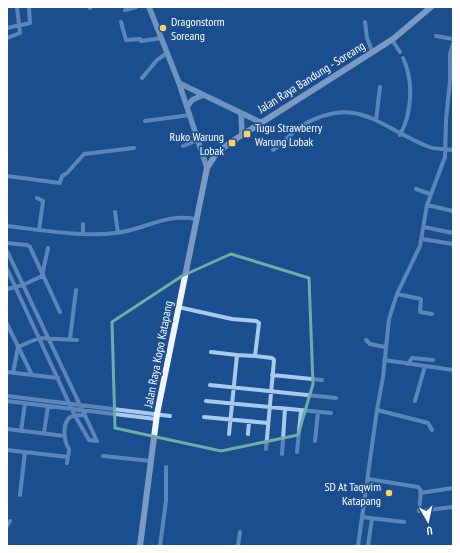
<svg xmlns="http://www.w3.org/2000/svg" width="460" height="553" font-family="'PT Sans Narrow',sans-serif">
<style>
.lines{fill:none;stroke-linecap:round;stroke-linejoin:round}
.street{stroke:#a9c9ee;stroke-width:4}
.secondary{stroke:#d6e6fa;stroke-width:5.5}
.primary{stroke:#f0f6ff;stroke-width:6}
.marked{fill:none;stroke:#6fada8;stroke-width:3;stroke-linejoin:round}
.poi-dot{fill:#ffd166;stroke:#1b4f8f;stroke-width:1.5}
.labels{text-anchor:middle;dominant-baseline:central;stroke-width:3.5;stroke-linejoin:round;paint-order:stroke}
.poi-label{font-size:12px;fill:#fff;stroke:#1b4f8f;text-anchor:start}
.street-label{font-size:12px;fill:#fff;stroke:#1b4f8f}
</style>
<rect width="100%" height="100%" fill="#1b4f8f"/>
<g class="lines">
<path class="street" d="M 90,8 L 91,7
M 125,10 L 136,7
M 121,22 L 126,40 L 140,39 L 141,41 L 162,38
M 365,22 L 367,38 L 372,51
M 7,28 L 30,23 L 29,7
M 436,36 L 453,39
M 7,38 L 20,33 L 17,7
M 392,40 L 400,52
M 142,78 L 157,60 L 167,53
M 376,120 L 380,87
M 145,121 L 190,115
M 400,135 C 412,113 414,81 403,58
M 183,146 L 198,140
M 273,150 C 284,143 291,133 301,126 C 358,93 378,127 429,147 C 437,150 445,148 453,150
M 7,176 L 60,183 L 62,176 L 67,173 L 84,154 L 134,148
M 416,189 L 430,194
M 37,198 L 43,201 L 39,230
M 427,205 L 453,211
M 115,212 L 118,233
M 83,224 L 83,233
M 7,226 C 42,230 80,237 115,233 C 145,230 164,213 196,219
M 424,227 L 453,233
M 422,239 L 453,244
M 7,243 L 27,245 L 30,247 L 60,312
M 7,251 L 97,441 L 89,440 L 74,414 L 7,269
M 7,289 L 23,285 L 42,276 L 48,248
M 397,294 L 421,299 L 420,312 L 432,314
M 178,307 L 232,319 L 256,321 L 259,323 L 255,356 L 237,355 L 229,434
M 7,324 L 32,375
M 70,339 L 76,290
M 366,340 L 370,344 L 385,347
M 211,352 L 237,355
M 255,356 L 272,358 L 274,360 L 266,449
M 384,360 L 453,370
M 408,364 L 412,358 L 433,360
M 7,372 L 58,378
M 13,373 L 18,347 L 39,338 L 77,340
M 272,375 L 322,380
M 210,385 L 336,398
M 7,396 L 170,416
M 7,401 L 156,419
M 206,401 L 331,413
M 415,401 L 425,366
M 377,410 L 428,423 L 432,430
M 204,417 L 268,423
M 7,429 L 65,436
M 21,431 L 25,403
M 44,433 L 48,406
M 248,434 L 249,422
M 315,441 L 318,412
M 69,449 C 64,442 62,425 69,418 C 72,415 80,415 85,415
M 7,450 L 68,457
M 297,452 L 301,411
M 282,454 L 285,409
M 103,456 L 151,461
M 67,463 L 69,451
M 368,479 L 418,487 L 421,491 L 419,511 L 453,507
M 420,493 L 453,488
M 20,495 L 25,452
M 362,517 L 404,522
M 7,526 L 10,521
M 160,546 L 166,501 L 166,467
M 238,546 L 240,532
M 358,546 L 377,410 L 383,377 L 389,319 L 397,294 L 420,246 L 427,205 L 445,157 L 446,120 L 450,81 L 450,54 L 453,44
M 368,546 L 372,518"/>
<path class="secondary" d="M 149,7 L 179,83 L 207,168
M 179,83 L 260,122
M 187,107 L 192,100 L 203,95
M 241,113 L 242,134"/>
<path class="primary" d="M 140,546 L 157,414 L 207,168 L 216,154 L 231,142 L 393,39 L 431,7"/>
</g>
<path d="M0 0H460V553H0ZM 231,254 L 309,278 L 313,384 L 298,435 L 221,451 L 115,428 L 112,322 L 182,276 Z" fill="#1b4f8f" fill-opacity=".55" fill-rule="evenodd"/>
<path class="marked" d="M 231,254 L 309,278 L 313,384 L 298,435 L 221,451 L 115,428 L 112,322 L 182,276 Z"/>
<g class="poi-dot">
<circle cx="163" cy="28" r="4"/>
<rect x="243" y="130" width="8" height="8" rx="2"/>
<rect x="228" y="139" width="8" height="8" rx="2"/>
<circle cx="389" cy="493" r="4"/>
</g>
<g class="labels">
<g class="poi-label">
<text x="171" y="21">Dragonstorm<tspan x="171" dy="14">Soreang</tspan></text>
<text x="255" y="127">Tugu Strawberry<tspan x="255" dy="14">Warung Lobak</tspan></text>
<text x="224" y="136" text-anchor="end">Ruko Warung<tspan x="224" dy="14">Lobak</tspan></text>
<text x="381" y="486" text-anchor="end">SD At Taqwim<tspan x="381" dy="14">Katapang</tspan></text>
</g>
<g class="street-label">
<text transform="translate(311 77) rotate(-32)">Jalan Raya Bandung - Soreang</text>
<text transform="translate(158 354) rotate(-79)">Jalan Raya Kopo Katapang</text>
</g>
</g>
<rect width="460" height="553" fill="none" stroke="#ffffff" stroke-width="16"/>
<g transform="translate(428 521) rotate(171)" stroke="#1b4f8f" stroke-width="3" paint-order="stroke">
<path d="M0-3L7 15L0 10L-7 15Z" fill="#ffffff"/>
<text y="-6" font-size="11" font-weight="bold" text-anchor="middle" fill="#ffffff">U</text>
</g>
</svg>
